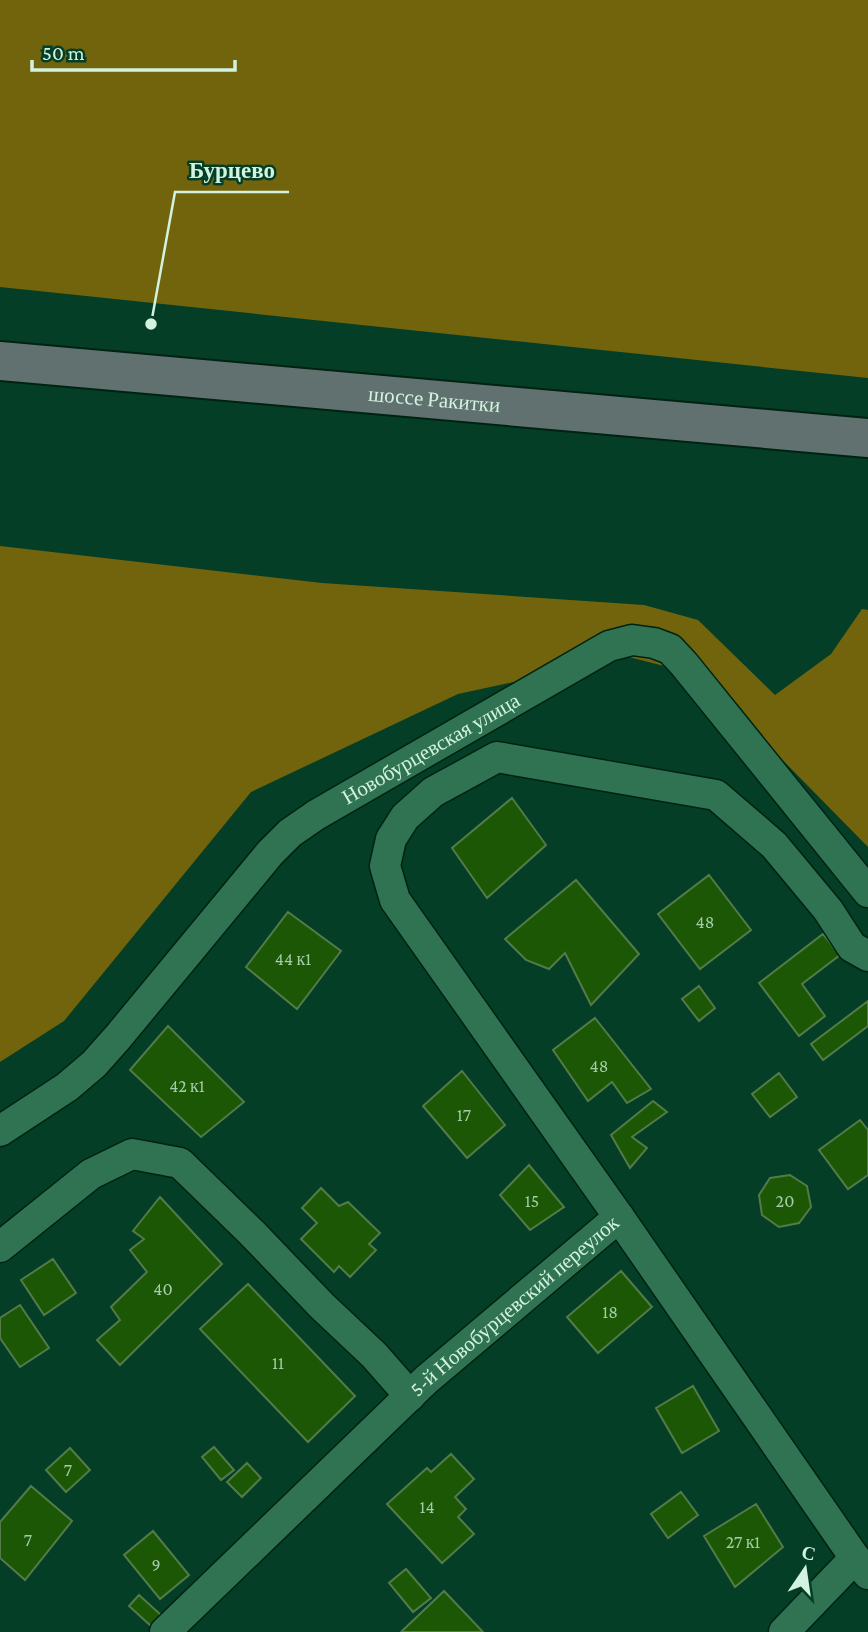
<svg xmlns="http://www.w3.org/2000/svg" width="868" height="1632" font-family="'Crimson Pro',serif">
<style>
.forest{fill:#72640d}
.building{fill:#1b5705;stroke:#537b49;stroke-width:2}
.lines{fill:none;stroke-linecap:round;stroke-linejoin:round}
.minor-casing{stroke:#002212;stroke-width:33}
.secondary-casing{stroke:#002212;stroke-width:42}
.minor{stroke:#307353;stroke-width:30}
.secondary{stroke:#607170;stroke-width:38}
.labels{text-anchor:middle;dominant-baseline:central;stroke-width:5;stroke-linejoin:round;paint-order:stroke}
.number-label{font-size:18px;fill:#a4cca8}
.street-label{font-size:21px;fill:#d2f3df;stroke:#053e26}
.leader{fill:none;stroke:#d2f3df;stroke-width:2.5}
.callout-dot{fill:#d2f3df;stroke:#053e26;stroke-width:2.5}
.callout-label{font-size:23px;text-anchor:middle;font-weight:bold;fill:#d2f3df;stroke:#053e26;stroke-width:5;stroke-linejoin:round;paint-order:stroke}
</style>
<rect width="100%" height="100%" fill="#053e26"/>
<path class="forest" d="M 0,0 L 868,0 L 868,378 L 0,287 Z
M 0,546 L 322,583 L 644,605 L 698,620 L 775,695 L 831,654 L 862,609 L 868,610 L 868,847 L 752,729 L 676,669 L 629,657 L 458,694 L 251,792 L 64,1021 L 0,1062 Z"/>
<path class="building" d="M 512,798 L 546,845 L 487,898 L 452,848 Z
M 709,875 L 751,930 L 700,969 L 658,914 Z
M 576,880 L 639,954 L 591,1005 L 565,953 L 549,969 L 526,960 L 505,939 Z
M 288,912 L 341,951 L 297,1009 L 246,967 Z
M 823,934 L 840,955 L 802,984 L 825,1016 L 799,1036 L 759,983 Z
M 699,986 L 715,1008 L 699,1021 L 682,999 Z
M 868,1001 L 868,1026 L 823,1060 L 811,1044 Z
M 595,1018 L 651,1089 L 627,1103 L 612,1082 L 588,1101 L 553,1050 Z
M 168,1026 L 244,1102 L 201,1137 L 130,1070 Z
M 462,1071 L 505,1125 L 467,1158 L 423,1106 Z
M 779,1073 L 797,1097 L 770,1117 L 752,1094 Z
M 653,1101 L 667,1112 L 632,1137 L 647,1148 L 630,1168 L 611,1135 Z
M 860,1120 L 868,1130 L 868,1175 L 848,1189 L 819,1150 Z
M 529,1165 L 564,1207 L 530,1230 L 500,1195 Z
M 790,1175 L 807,1186 L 811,1207 L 799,1223 L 779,1227 L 762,1215 L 759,1195 L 770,1178 Z
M 321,1188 L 339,1206 L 348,1202 L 380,1233 L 369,1244 L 376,1250 L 350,1277 L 339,1266 L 334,1272 L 301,1239 L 317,1223 L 302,1208 Z
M 160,1197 L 222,1264 L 120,1365 L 97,1340 L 120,1320 L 111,1307 L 147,1272 L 130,1250 L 144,1239 L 133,1231 Z
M 53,1259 L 76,1293 L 44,1315 L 21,1280 Z
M 621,1271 L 652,1307 L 598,1353 L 567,1317 Z
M 248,1284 L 355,1396 L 308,1442 L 200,1329 Z
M 20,1305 L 49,1348 L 20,1367 L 0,1338 L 0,1318 Z
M 693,1386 L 719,1431 L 682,1453 L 656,1408 Z
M 214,1447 L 234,1470 L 221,1480 L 202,1457 Z
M 70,1448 L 90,1470 L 66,1492 L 46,1470 Z
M 451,1454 L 474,1479 L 455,1497 L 466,1509 L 458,1517 L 474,1534 L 442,1563 L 387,1504 L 427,1468 L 431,1472 Z
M 247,1463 L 261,1478 L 242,1497 L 227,1482 Z
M 31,1486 L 72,1521 L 25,1580 L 0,1558 L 0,1522 Z
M 681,1492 L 698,1515 L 668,1538 L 651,1514 Z
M 756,1504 L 783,1547 L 735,1587 L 704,1536 Z
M 153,1531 L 189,1575 L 160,1599 L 124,1555 Z
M 406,1569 L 431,1598 L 413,1612 L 389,1583 Z
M 444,1591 L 483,1632 L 401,1632 Z
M 139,1595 L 161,1615 L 151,1626 L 129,1606 Z"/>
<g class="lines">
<defs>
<g id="minor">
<path d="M 868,956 L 852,947 L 828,910 L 774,845 L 716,795 L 497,757 L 433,792 L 405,817 L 391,839 L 385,866 L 395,900 L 619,1217 L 855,1558 L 868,1574"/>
<path id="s1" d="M 0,1131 L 67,1087 L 94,1064 L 118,1037 L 270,853 L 290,833 L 316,815 L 609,646 L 632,640 L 654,643 L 670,649 L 684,664 L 868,892"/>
<path d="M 0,1247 L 91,1174 L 132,1154 L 180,1163 L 252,1233 L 322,1306 L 374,1355 L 410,1396"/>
<path id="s2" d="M 165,1632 L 426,1380 L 619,1217"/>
<path d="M 784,1632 L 855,1558"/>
</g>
<g id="secondary">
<path id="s3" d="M 0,361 L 868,438"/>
</g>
</defs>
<use href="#minor" class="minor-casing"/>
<use href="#secondary" class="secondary-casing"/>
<use href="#minor" class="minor"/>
<use href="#secondary" class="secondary"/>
</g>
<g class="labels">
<g class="number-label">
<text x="705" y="922">48</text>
<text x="293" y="959">44 к1</text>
<text x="599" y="1066">48</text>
<text x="187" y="1086">42 к1</text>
<text x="464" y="1115">17</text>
<text x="532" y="1201">15</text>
<text x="785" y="1201">20</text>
<text x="163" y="1289">40</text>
<text x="610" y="1312">18</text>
<text x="278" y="1363">11</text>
<text x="68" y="1470">7</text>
<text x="427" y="1507">14</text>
<text x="28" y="1540">7</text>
<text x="743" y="1542">27 к1</text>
<text x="156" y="1565">9</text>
</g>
<g class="street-label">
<text stroke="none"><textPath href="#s3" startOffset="436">шоссе Ракитки</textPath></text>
<text stroke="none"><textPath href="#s1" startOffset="583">Новобурцевская улица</textPath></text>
<text stroke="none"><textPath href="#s2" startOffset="478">5-й Новобурцевский переулок</textPath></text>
</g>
</g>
<path class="leader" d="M151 324L175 192H289"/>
<circle class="callout-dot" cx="151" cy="324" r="7"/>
<g class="callout-label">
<text x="232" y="178">Бурцево</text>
</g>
<g transform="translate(805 1569) rotate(13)" stroke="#053e26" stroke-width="5" paint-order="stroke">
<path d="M0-5L12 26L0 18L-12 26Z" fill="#d2f3df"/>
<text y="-10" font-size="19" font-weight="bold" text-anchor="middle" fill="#d2f3df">С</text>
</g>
<path d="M32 60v10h203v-10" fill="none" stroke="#d2f3df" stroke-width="3.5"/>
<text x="42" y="60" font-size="21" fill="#d2f3df" stroke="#053e26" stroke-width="5" paint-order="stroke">50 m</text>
</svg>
